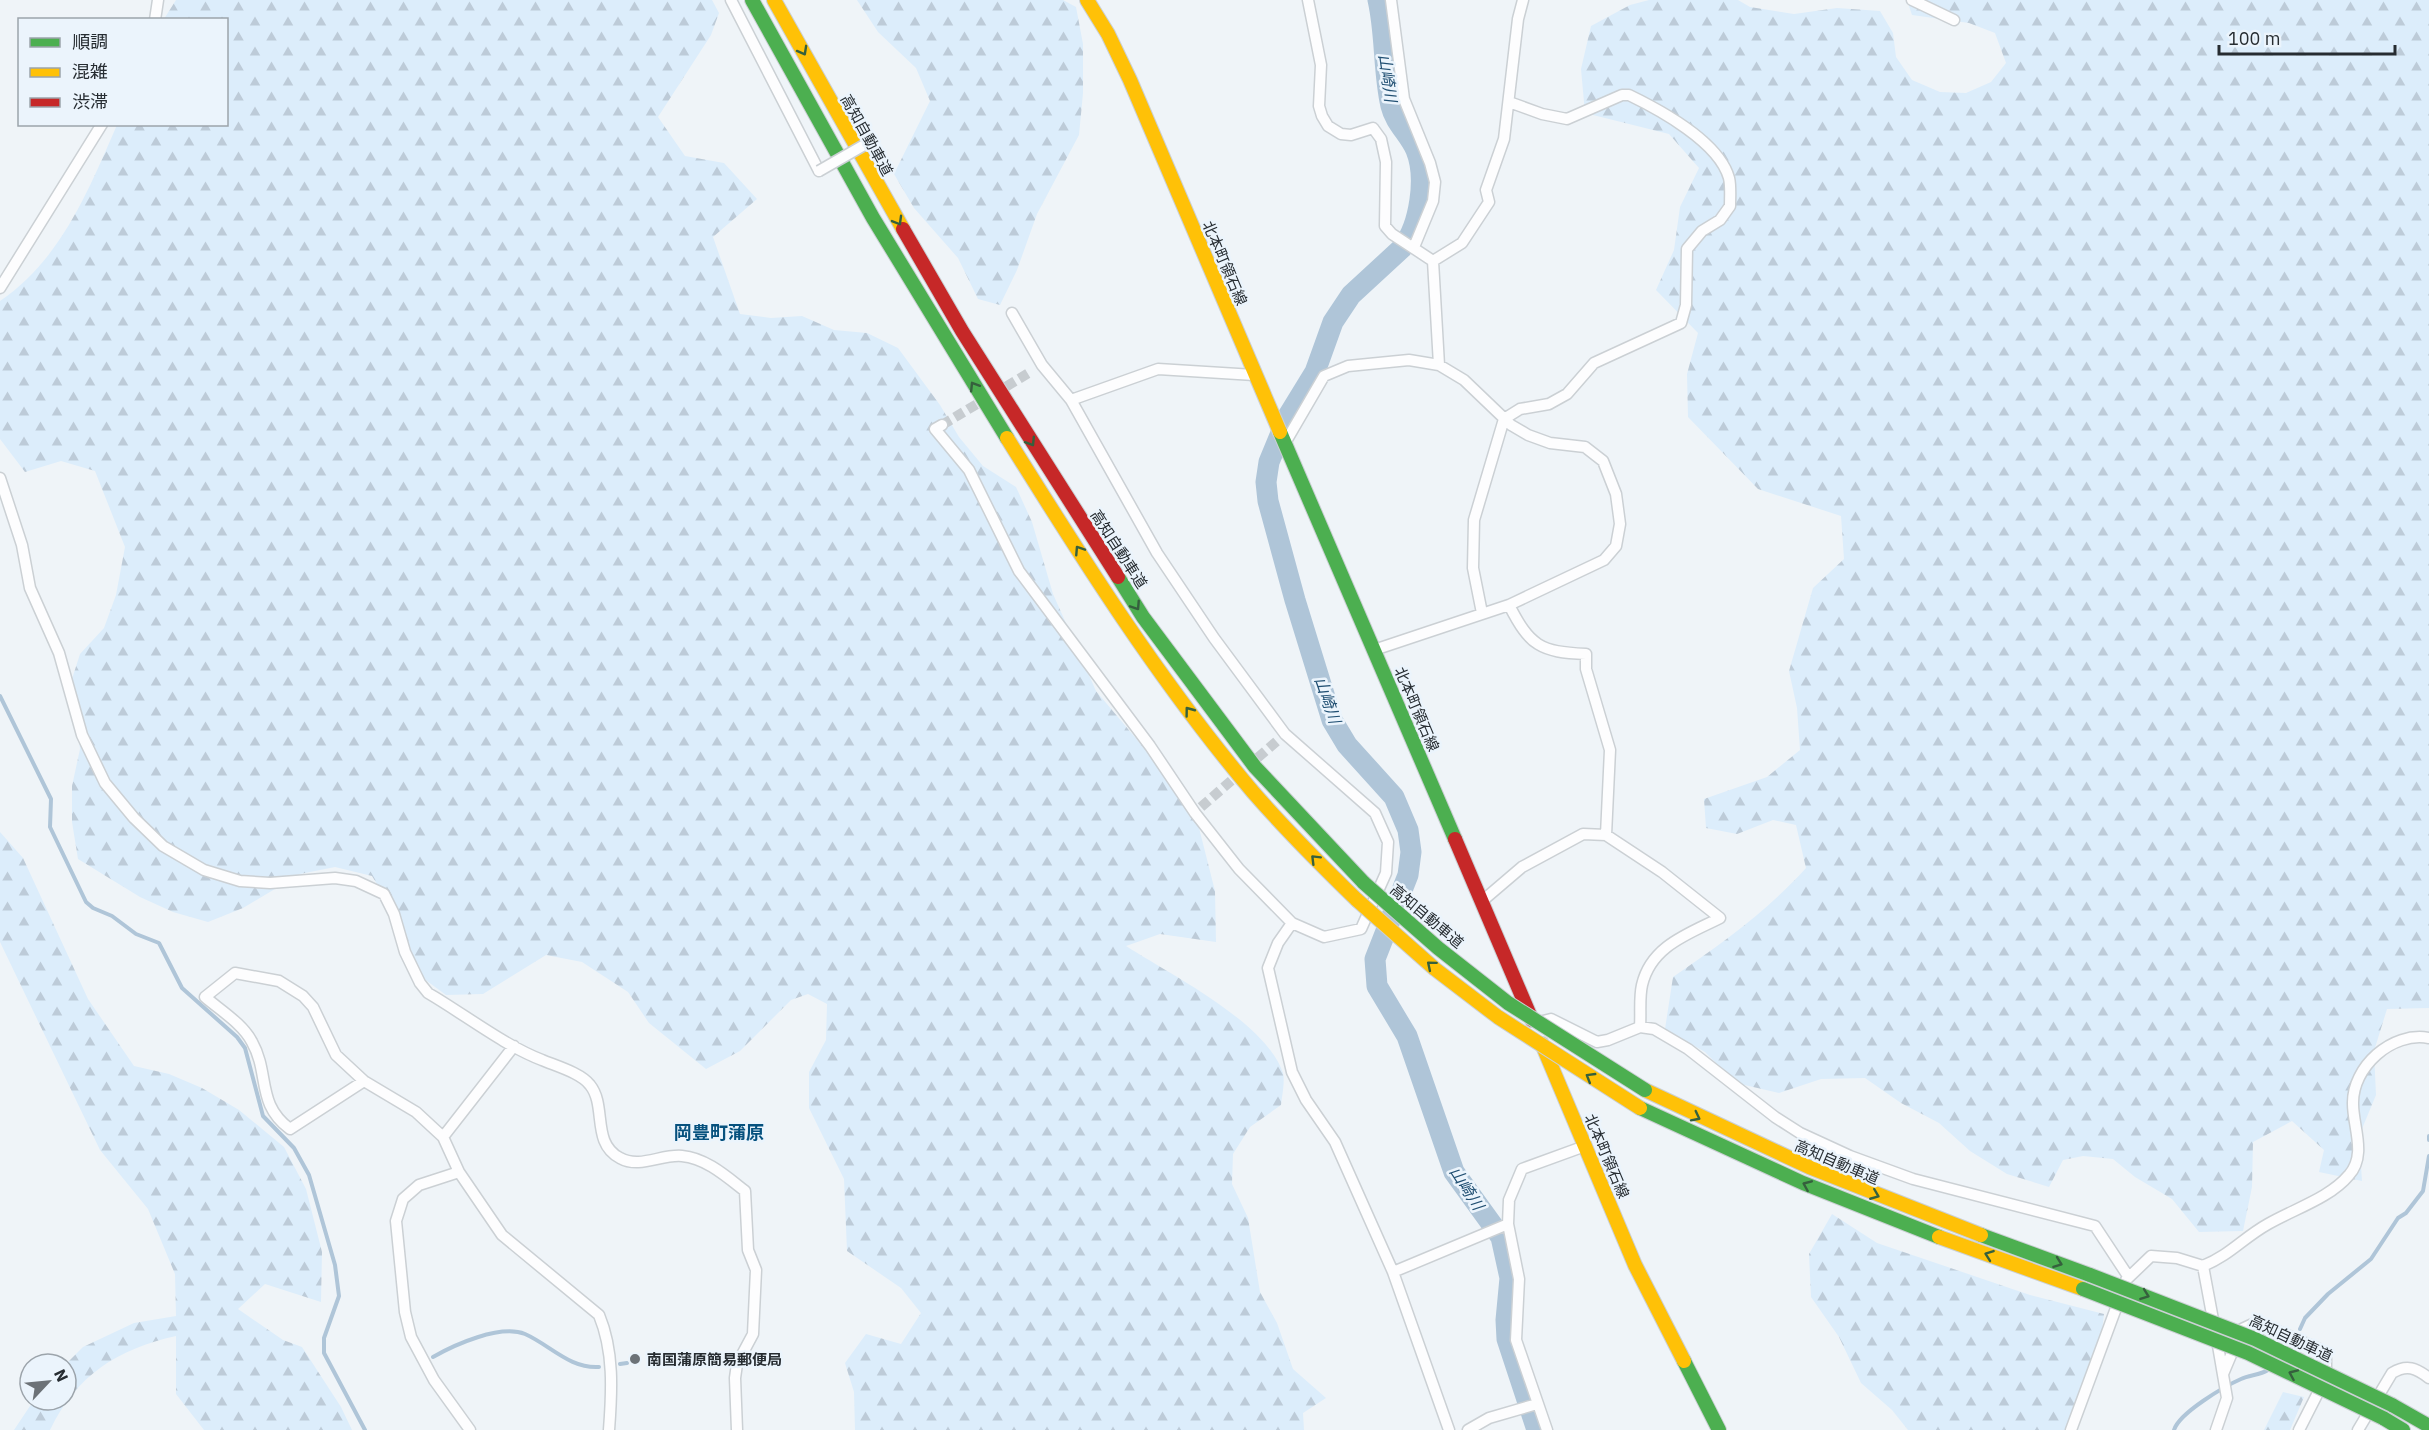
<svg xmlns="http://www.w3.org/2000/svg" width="2429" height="1430" font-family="'IBM Plex Sans','Noto Sans JP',sans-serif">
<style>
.forest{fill:url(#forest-firs)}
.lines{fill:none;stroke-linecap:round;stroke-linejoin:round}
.stream{stroke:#afc5d8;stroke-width:4}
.river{stroke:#afc5d8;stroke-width:21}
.street-tunnel{stroke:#c7ccd0;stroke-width:10;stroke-dasharray:10 5;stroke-linecap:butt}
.street-casing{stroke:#cbd0d4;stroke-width:13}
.fast-casing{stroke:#cbd0d4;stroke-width:16}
.slow-casing{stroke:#cbd0d4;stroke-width:16}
.jam-casing{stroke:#cbd0d4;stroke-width:16}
.street{stroke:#fdfdfe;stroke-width:10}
.fast{stroke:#4caf50;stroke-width:14}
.slow{stroke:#ffc107;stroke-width:14}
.jam{stroke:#c62828;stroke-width:14}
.street-bridge-casing{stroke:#cbd0d4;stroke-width:13;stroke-linecap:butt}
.fast-bridge-casing{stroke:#cbd0d4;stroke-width:16;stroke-linecap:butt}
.slow-bridge-casing{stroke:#cbd0d4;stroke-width:16;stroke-linecap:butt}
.street-bridge{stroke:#fdfdfe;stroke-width:10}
.fast-bridge{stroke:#4caf50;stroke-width:14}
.slow-bridge{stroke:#ffc107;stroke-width:14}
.oneway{stroke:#35603d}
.poi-dot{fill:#6c7277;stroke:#ebf4fc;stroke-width:2}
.labels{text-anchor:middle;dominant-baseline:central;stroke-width:5;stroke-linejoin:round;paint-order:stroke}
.street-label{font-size:15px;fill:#262c31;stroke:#ebf4fc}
.poi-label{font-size:15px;font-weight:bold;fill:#262c31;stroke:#ebf4fc;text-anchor:start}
.water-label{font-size:16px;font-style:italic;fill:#204f72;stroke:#ebf4fc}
.quarter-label{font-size:18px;font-weight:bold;fill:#06517e;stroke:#ebf4fc}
</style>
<defs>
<pattern id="forest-firs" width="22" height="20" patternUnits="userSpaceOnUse" patternTransform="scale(1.5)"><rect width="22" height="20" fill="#dcedfb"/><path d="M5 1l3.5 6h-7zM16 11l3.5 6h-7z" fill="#bdcbd8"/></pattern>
</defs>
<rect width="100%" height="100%" fill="#eff4f8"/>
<path class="forest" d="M 176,0 L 712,0 L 719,13 L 711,35 L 658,117 L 685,156 L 724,163 L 757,199 L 713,237 L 740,314 L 771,318 L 802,316 L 834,330 L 867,333 L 898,348 L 940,405 L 959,437 L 983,466 L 1016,487 L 1032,522 L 1053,594 L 1096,691 L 1176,786 L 1196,816 L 1215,891 L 1216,942 L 1160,934 L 1126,946 C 1171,975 1266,1022 1283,1073 C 1285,1082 1282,1096 1281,1105 L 1250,1127 L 1233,1154 L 1232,1184 L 1248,1218 L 1260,1292 L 1277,1323 L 1293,1369 L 1326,1398 L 1303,1413 L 1304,1430 L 855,1430 L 854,1392 L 845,1363 L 866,1334 L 901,1344 L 921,1313 L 901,1288 L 847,1251 L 844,1179 L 809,1108 L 809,1072 L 826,1040 L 827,1004 L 808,994 L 791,1000 L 740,1051 L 706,1069 L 649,1023 L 628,992 L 582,962 L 546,955 L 483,994 L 446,995 L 416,973 L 391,907 L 372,876 L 335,867 L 300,874 L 243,908 L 208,922 L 173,912 L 140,897 L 78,859 L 72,822 L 72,786 L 80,749 L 72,679 L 80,654 L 104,628 L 116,595 L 125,547 L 95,471 L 61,461 L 25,472 L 0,439 L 0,301 C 61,260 89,189 117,125 L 226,124 L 226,20 L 164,19 Z
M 857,0 L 1063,0 L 1076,7 L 1083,44 L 1083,93 L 1079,135 L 1037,214 L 1017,270 L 1000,305 L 978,299 L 958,258 L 914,208 L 894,174 L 930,101 L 916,68 L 878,32 Z
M 1649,0 L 1738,0 L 1750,7 L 1794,14 L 1837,8 L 1880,11 L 1893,33 L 1896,57 L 1912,80 L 1940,92 L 1966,93 L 1991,82 L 2006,63 L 1995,33 L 1969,23 L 1912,15 L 1907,0 L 2429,0 L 2429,1008 L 2387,1009 L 2374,1051 L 2376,1095 L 2359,1136 L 2362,1181 L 2319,1172 L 2324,1150 L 2292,1121 L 2253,1142 L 2252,1187 L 2243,1231 L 2199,1232 L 2172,1199 L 2135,1177 L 2113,1159 L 2083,1156 L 2063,1160 L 2049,1187 L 2007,1174 L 1970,1151 L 1939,1123 L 1901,1103 L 1865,1078 L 1821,1079 L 1779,1093 L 1736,1083 L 1705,1052 L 1665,1029 L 1673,977 C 1721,944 1766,912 1806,868 L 1796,825 L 1773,820 L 1737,834 L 1706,828 L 1704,799 L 1767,777 L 1800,750 L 1797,708 L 1789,671 L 1813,588 L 1844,559 L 1841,516 L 1758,489 L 1688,417 L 1687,374 L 1698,333 L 1656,290 L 1674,250 L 1680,207 L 1699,168 L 1669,134 L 1585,113 L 1581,69 L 1591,26 L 1630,5 Z
M 0,832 L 23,858 L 88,999 L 134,1066 L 169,1074 L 202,1088 L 239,1110 L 284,1147 L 306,1189 L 322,1252 L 321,1302 L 265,1284 L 238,1309 L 283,1340 L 302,1347 L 341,1407 L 352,1430 L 204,1430 L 176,1394 L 176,1336 C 118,1349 76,1375 50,1430 L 14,1430 L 34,1400 L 66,1400 L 66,1364 L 83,1347 L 134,1323 L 176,1316 L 175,1274 L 148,1209 L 100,1150 L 0,942 Z
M 1832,1214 L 1877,1243 L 2030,1295 L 2104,1314 L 2099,1358 L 2070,1430 L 1908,1430 L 1892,1410 L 1861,1383 L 1839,1337 L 1811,1297 L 1809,1254 Z
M 2283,1392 L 2304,1397 L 2290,1430 L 2264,1430 Z"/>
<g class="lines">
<path class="stream" d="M 0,696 L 51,799 L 50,827 L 86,902 L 93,908 L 112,916 L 136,934 L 159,943 L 182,988 L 237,1037 L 245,1048 L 263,1116 L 294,1148 L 309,1175 L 335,1265 L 339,1296 L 324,1338 L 324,1353 L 365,1430
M 2429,1136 L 2429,1140
M 2300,1329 L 2305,1318 L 2328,1294 L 2371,1259 L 2398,1218 L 2406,1213 L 2423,1191 L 2429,1156
M 433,1357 C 454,1345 500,1324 525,1334 C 550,1345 570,1369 599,1367
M 620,1364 L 627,1363
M 2174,1430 C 2179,1413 2225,1386 2241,1379 C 2250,1375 2260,1375 2268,1370"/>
<path class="river" d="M 1378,0 C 1386,35 1383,71 1391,106 C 1395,123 1409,134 1416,150 C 1427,177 1420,225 1402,248 L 1351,295 L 1333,322 L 1315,372 L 1288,416 L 1269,462 L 1266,482 L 1268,501 L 1295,600 L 1332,720 L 1347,745 L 1394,797 L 1408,830 L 1411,852 L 1408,875 L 1375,959 L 1377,986 L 1407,1036 L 1454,1172 L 1501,1237 L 1510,1278 L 1506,1320 L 1507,1339 L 1537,1430"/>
<path class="street-tunnel" d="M 942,425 L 1032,371
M 1201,807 L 1277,741"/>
<defs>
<path id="street" d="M 731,0 L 819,171
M 1308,0 L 1321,65 L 1319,106 L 1322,116 L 1328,126 L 1341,134 L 1351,135 L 1373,128 L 1381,139 L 1386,162 L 1385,226 L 1392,234 L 1433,261 L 1462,243 L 1489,202 L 1486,190 L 1504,139 L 1518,19 L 1523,0
M 1391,0 L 1404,99 L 1430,163 L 1435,182 L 1433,201 L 1414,247
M 1912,0 L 1954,20
M 155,20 L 158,0
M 1433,261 L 1439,365
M 0,288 L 102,124
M 1071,400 L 1158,369 L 1254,375
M 1504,419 L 1520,409 L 1549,404 L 1567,394 L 1594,363 L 1681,323 L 1686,305 L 1687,249 L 1702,231 L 1720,220 L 1730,206 C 1730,197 1731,186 1729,178 C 1719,142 1660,110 1629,95 L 1622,95 L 1567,119 L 1542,114 L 1509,102
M 942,425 L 935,429 L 969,470 L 1019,571 L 1150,746 L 1195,813 L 1239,869 L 1292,923 L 1324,937 L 1361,929 L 1386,873 L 1388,842 L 1375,813 L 1285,734 L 1214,638 L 1157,553 L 1071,400 L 1042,365 L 1012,313
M 1285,443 L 1324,376 L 1348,366 L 1409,360 L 1439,365 L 1464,380 L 1511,425 L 1528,435 L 1550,443 L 1585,447 L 1603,461 L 1616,494 L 1620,524 L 1616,546 L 1604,560 L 1509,605 L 1374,650
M 0,478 L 22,545 L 30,588 L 59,653 L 82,735 L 105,783 L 134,818 L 163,846 L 204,870 L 240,881 L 270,883 L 335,878 L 356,881 L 384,894 L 394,914 L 405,952 L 420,983 L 428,993 C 464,1014 505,1046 542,1060 C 556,1066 581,1073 590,1085 C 607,1106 591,1143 620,1158 C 640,1169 661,1154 682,1156 C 706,1158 727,1177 745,1191 L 748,1250 L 756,1270 L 753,1334 L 737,1364 L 735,1378 L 737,1430
M 1509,605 C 1530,646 1540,652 1586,654 L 1586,669 L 1610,750 L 1606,835
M 1482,613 L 1473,568 L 1474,520 L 1504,419
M 1481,902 L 1522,867 L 1583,834 L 1606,835 L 1662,872 L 1720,918 C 1688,934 1651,946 1642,985 C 1639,998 1641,1013 1640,1027
M 1292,923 L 1278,943 L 1268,968 L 1292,1072 L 1306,1100 L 1335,1142 L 1393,1272 L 1449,1430
M 1539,1022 L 1551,1019 L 1597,1042 L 1608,1040 L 1640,1027 L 1654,1029 L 1688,1049 L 1775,1117 L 1800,1133 L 1850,1156 L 1913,1179 L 2095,1226 L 2128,1276
M 364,1081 L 290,1129 C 256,1104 270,1074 252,1042 C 243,1024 220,1010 205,997 L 235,973 L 279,981 L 303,996 L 313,1007 L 336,1055 L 364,1081 L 416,1112 L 443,1137 L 459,1172 L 502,1235 L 599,1315 C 614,1351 612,1391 609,1430
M 443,1137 L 514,1046
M 459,1172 L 419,1185 L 403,1199 L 396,1221 L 405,1312 L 411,1337 L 434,1380 L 470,1430
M 2203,1266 L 2214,1325
M 1393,1272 L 1508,1224
M 2126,1280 L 2151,1256 L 2177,1258 L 2203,1266 C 2230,1255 2243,1238 2268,1224 C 2294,1209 2330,1198 2349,1175 C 2367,1155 2353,1127 2353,1104 C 2352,1067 2392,1031 2429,1038
M 2223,1374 L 2242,1329 L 2257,1322 L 2319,1349 L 2326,1359 L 2326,1377 L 2299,1430
M 1468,1430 L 1489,1418 L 1537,1404
M 1547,1430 L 1516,1340 L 1519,1279 L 1508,1224 L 1509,1200 L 1522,1169 L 1585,1146
M 2071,1430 L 2119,1300
M 2216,1430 L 2227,1398 L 2217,1340
M 2358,1430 L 2392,1373 C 2407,1364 2416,1368 2429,1378"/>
<path id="fast" d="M 752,0 L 873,218 L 1007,438
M 1280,432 L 1455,839
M 1118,577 L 1143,617 L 1255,767 L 1364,883
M 1640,1108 L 1803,1183 L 1939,1237
M 1981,1235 L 2090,1275
M 1684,1361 L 1719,1430
M 2392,1405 L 2429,1426
M 2383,1418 L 2403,1430"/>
<path id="slow" d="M 774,0 L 903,229
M 1087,0 L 1108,34 L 1130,80 L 1280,432
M 1007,438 C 1083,560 1160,682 1253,792 C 1286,830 1321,865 1357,900
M 1542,1044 L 1635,1265 L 1684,1361
M 1645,1090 L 1809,1167 L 1981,1235
M 1939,1237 L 2083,1289"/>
<path id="jam" d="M 903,229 L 962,331 L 1118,577
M 1455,839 L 1532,1020"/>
</defs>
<use href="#street" class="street-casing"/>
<use href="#fast" class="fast-casing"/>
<use href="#slow" class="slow-casing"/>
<use href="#jam" class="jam-casing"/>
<use href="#street" class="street"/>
<use href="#fast" class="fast"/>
<use href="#slow" class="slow"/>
<use href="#jam" class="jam"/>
<defs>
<path id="street-bridge" d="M 819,171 L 873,140"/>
<path id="fast-bridge" d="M 1364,883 L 1438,948 L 1508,1003 L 1645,1090
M 2090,1275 L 2255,1339 L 2392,1405
M 2083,1289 L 2248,1353 L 2383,1418"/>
<path id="slow-bridge" d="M 1357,900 L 1435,969 L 1498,1017 L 1640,1108"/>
</defs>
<use href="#street-bridge" class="street-bridge-casing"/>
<use href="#fast-bridge" class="fast-bridge-casing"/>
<use href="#slow-bridge" class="slow-bridge-casing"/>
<use href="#street-bridge" class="street-bridge"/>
<use href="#fast-bridge" class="fast-bridge"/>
<use href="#slow-bridge" class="slow-bridge"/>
</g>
<defs><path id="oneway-chevron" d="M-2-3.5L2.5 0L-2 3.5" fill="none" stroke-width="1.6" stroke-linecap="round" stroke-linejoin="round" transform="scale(1.5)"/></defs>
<g class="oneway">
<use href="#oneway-chevron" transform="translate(803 51) rotate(61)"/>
<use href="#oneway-chevron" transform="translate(898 221) rotate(60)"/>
<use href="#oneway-chevron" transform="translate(974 386) rotate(-122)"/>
<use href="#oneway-chevron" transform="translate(1031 442) rotate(58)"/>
<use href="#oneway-chevron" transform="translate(1079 550) rotate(-123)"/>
<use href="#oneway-chevron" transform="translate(1136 606) rotate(57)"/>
<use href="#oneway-chevron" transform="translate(1189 711) rotate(-127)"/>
<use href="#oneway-chevron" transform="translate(1315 859) rotate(-135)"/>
<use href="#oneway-chevron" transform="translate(1431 965) rotate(-140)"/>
<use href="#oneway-chevron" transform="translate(1590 1077) rotate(-149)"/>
<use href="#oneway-chevron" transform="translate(1696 1117) rotate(27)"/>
<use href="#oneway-chevron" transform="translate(1807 1185) rotate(-157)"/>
<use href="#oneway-chevron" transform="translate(1875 1195) rotate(22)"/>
<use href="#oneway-chevron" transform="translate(1989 1255) rotate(-160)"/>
<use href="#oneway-chevron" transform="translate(2058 1263) rotate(20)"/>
<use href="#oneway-chevron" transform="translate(2145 1295) rotate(20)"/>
<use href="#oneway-chevron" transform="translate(2293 1374) rotate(-156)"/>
</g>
<circle class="poi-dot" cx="635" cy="1359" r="6"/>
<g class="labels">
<g class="street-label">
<text transform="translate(867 135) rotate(61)">高知自動車道</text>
<text transform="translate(1225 263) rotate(67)">北本町領石線</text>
<text transform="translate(1119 549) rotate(57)">高知自動車道</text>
<text transform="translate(1417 709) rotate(67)">北本町領石線</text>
<text transform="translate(1427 916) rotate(40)">高知自動車道</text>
<text transform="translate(1607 1156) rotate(67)">北本町領石線</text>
<text transform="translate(1837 1162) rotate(23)">高知自動車道</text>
<text transform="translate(2291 1338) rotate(25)">高知自動車道</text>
</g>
<g class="poi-label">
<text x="647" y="1359">南国蒲原簡易郵便局</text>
</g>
<g class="water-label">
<text transform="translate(1388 78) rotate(82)">山崎川</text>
<text transform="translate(1328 700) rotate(71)">山崎川</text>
<text transform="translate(1467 1188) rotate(57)">山崎川</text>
</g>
<g class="quarter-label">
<text x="719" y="1132">岡豊町蒲原</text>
</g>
</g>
<rect x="18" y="18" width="210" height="108" fill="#ebf4fc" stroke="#9ca4ab" stroke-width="1.5"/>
<rect x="30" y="38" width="30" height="9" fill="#4caf50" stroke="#9ca4ab" stroke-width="1.5"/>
<text x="72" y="48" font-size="18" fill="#262c31">順調</text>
<rect x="30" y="68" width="30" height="9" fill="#ffc107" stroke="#9ca4ab" stroke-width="1.5"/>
<text x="72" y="78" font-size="18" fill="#262c31">混雑</text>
<rect x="30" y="98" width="30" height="9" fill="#c62828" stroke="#9ca4ab" stroke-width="1.5"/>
<text x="72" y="108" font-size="18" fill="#262c31">渋滞</text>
<g transform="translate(48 1382) rotate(64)"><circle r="28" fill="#ebf4fc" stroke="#9ca4ab" stroke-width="1.5"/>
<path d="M0-4.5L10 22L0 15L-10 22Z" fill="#6c7277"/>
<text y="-9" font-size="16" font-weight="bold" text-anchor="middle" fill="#262c31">N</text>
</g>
<path d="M2219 45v9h176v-9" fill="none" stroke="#262c31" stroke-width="3"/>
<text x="2228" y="45" font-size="18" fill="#262c31" stroke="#ebf4fc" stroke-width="4.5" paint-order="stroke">100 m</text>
</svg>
